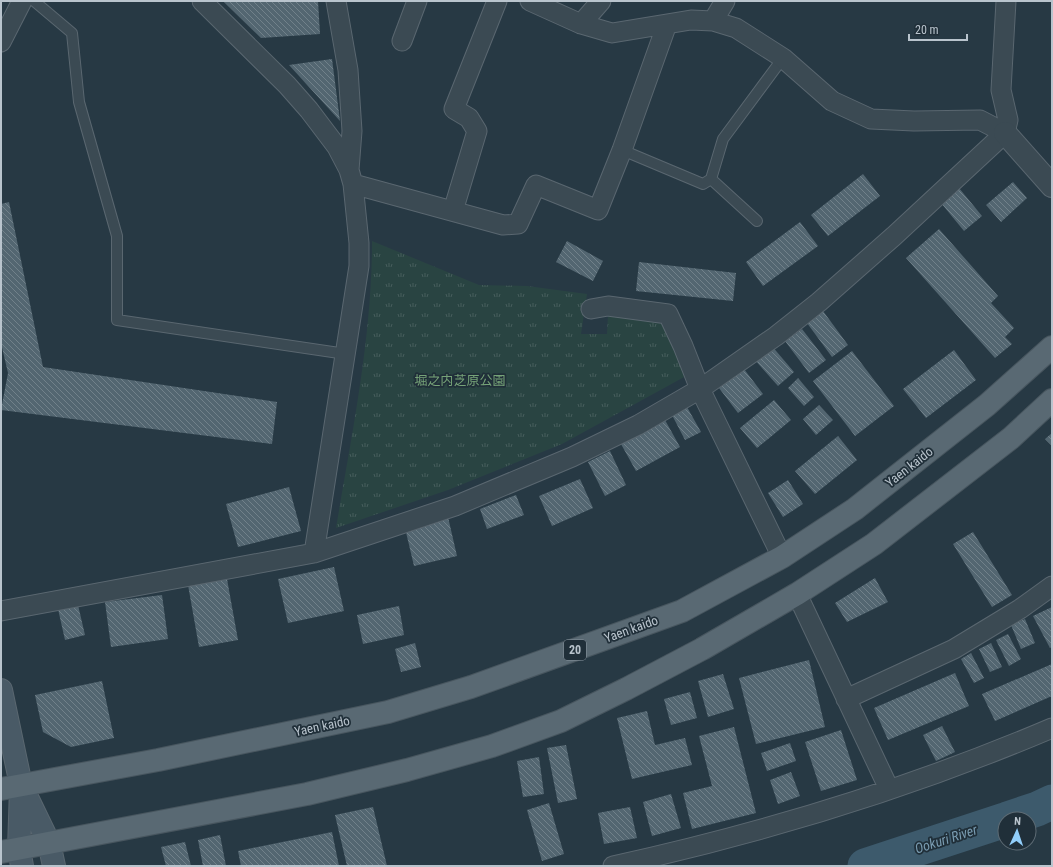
<svg xmlns="http://www.w3.org/2000/svg" width="1053" height="867" font-family="'Roboto Condensed','Noto Sans JP',sans-serif">
<style>
.park{fill:url(#park-tufts)}
.lines{fill:none;stroke-linecap:round;stroke-linejoin:round}
.river{stroke:#3d5a6c;stroke-width:35}
.building{fill:url(#building-back-hatch)}
.service-casing{stroke:#5a6770;stroke-width:12}
.minor-casing{stroke:#5a6770;stroke-width:21}
.tertiary-casing{stroke:#5a6770;stroke-width:24}
.secondary-casing{stroke:#5a6770;stroke-width:24}
.primary-casing{stroke:#48565f;stroke-width:24}
.service{stroke:#3b4a53;stroke-width:10}
.minor{stroke:#3b4a53;stroke-width:19}
.tertiary{stroke:#3b4a53;stroke-width:22}
.secondary{stroke:#495a66;stroke-width:22}
.primary{stroke:#596973;stroke-width:22}
.labels{text-anchor:middle;dominant-baseline:central;stroke-width:3.5;stroke-linejoin:round;paint-order:stroke}
.shield{fill:#202f39;stroke:#8b97a1;stroke-width:1}
.shield-label{font-size:12px;font-weight:bold;fill:#b9c4cd}
.park-label{font-size:13px;fill:#76a378;stroke:#202f39}
.street-label{font-size:13px;fill:#b9c4cd;stroke:#202f39}
.water-label{font-size:14px;font-style:italic;fill:#799bb0;stroke:#202f39}
</style>
<defs>
<pattern id="park-tufts" width="24" height="20" patternUnits="userSpaceOnUse"><rect width="24" height="20" fill="#294442"/><path d="M3 7l-1-3M5 7V3M7 7l1-3M15 17l-1-3M17 17v-4M19 17l1-3" fill="none" stroke="#465d5c"/></pattern>
<pattern id="building-back-hatch" width="6" height="6" patternUnits="userSpaceOnUse"><rect width="6" height="6" fill="#536671"/><path d="M-1 5l2 2M0 0l6 6M5-1l2 2" fill="none" stroke="#71818a"/></pattern>
</defs>
<rect width="100%" height="100%" fill="#273944"/>
<path class="park" d="M 372,241 L 479,285 L 527,286 L 587,294 L 581,334 L 607,334 L 608,315 L 661,323 L 686,376 L 562,444 L 448,490 L 336,528 C 352,433 372,338 372,241 Z"/>
<g class="lines">
<path class="river" d="M 1007,819 L 1037,809 L 1052,802
M 865,866 L 1005,820"/>
</g>
<path class="building" d="M 223,1 L 318,1 L 320,34 L 261,38 Z
M 332,59 L 340,121 L 289,65 Z
M 863,174 L 880,196 L 828,236 L 811,215 Z
M 1013,182 L 1027,198 L 1001,222 L 986,205 Z
M 959,188 L 982,216 L 964,231 L 941,203 Z
M 9,202 L 43,367 L 277,402 L 272,444 L 1,410 L 8,373 L 1,343 L 1,204 Z
M 800,222 L 818,246 L 763,286 L 746,262 Z
M 939,229 L 998,296 L 991,303 L 1014,328 L 1005,337 L 1012,344 L 995,358 L 906,258 Z
M 567,241 L 603,261 L 593,281 L 556,262 Z
M 639,262 L 736,273 L 733,301 L 636,291 Z
M 823,311 L 848,345 L 832,357 L 807,323 Z
M 802,329 L 826,360 L 809,373 L 785,341 Z
M 771,345 L 794,372 L 778,386 L 754,359 Z
M 954,350 L 976,380 L 926,418 L 903,389 Z
M 852,351 L 894,406 L 855,436 L 813,381 Z
M 744,369 L 763,394 L 738,413 L 719,388 Z
M 798,378 L 814,397 L 804,406 L 788,388 Z
M 774,400 L 791,420 L 757,448 L 740,428 Z
M 819,405 L 833,420 L 816,435 L 803,419 Z
M 687,407 L 701,432 L 685,440 L 672,415 Z
M 665,420 L 680,447 L 636,471 L 621,444 Z
M 1052,433 L 1052,446 L 1045,439 Z
M 838,436 L 857,460 L 815,494 L 795,471 Z
M 610,451 L 626,485 L 605,496 L 588,462 Z
M 580,479 L 593,508 L 552,526 L 539,496 Z
M 788,480 L 803,504 L 783,517 L 768,493 Z
M 289,487 L 301,531 L 238,547 L 226,504 Z
M 516,495 L 524,515 L 487,529 L 480,509 Z
M 448,517 L 457,556 L 414,566 L 405,528 Z
M 973,532 L 1012,595 L 992,607 L 953,544 Z
M 334,567 L 344,611 L 288,623 L 278,579 Z
M 875,578 L 888,602 L 847,622 L 835,603 Z
M 227,579 L 238,640 L 199,647 L 188,585 Z
M 162,595 L 168,639 L 111,647 L 105,602 Z
M 78,605 L 85,635 L 65,640 L 58,609 Z
M 399,606 L 404,635 L 363,644 L 357,615 Z
M 1052,607 L 1052,647 L 1050,648 L 1033,616 Z
M 1025,619 L 1035,643 L 1021,649 L 1011,625 Z
M 1008,634 L 1021,659 L 1009,666 L 996,640 Z
M 415,643 L 421,667 L 401,672 L 395,649 Z
M 991,643 L 1002,667 L 990,672 L 979,649 Z
M 971,653 L 984,678 L 974,683 L 961,659 Z
M 809,660 L 825,727 L 756,744 L 739,678 Z
M 1052,664 L 1052,696 L 995,721 L 982,694 Z
M 955,673 L 969,706 L 888,740 L 874,708 Z
M 723,674 L 734,709 L 708,717 L 698,681 Z
M 102,681 L 114,738 L 71,747 L 43,732 L 35,695 Z
M 690,692 L 697,718 L 671,725 L 664,699 Z
M 647,711 L 655,745 L 685,738 L 692,765 L 632,779 L 617,718 Z
M 942,726 L 955,752 L 936,761 L 923,735 Z
M 734,727 L 756,813 L 692,829 L 683,793 L 712,786 L 699,736 Z
M 841,730 L 857,780 L 821,791 L 805,742 Z
M 790,743 L 796,761 L 767,771 L 761,753 Z
M 566,745 L 577,799 L 558,803 L 547,748 Z
M 539,757 L 544,794 L 523,797 L 517,761 Z
M 791,772 L 800,796 L 778,804 L 770,780 Z
M 671,794 L 681,828 L 652,836 L 643,802 Z
M 549,803 L 564,854 L 542,861 L 527,810 Z
M 373,807 L 387,866 L 347,866 L 335,815 Z
M 630,807 L 637,838 L 604,844 L 598,813 Z
M 332,832 L 339,866 L 241,866 L 238,851 Z
M 220,835 L 226,866 L 203,866 L 198,840 Z
M 185,842 L 191,866 L 166,866 L 161,847 Z"/>
<g class="lines">
<defs>
<path id="service" d="M 34,1 L 72,33 L 79,102 L 117,236 L 117,320 L 346,354
M 622,150 L 703,184 L 711,179 L 723,139 L 783,58
M 711,179 L 757,221"/>
<path id="minor" d="M 202,1 L 287,85 L 309,110 L 337,147 L 349,170 L 353,184 L 359,243 L 359,266 L 314,553
M 336,1 L 348,70 L 352,131 L 349,170
M 530,1 L 581,24 L 612,33 L 691,20 L 713,21 L 736,28 L 783,58 L 832,101 L 871,119 L 914,121 L 980,120 L 1005,133
M 713,21 L 725,1
M 581,24 L 601,1
M 402,41 L 417,1
M 1,42 L 22,1
M 353,184 L 503,225 L 518,224 L 536,185 L 598,210 L 622,150 L 667,24
M 453,211 L 477,131 L 469,118 L 454,109 L 497,1
M 591,309 L 608,306 L 668,314 L 683,346 L 700,389 L 782,557
M 797,594 L 889,789
M 1,611 L 314,553 L 455,506 L 572,457 L 638,425 L 700,389 L 776,336 L 819,302 L 894,236 L 1005,133 L 1008,120 L 1001,90 L 1006,1
M 846,699 L 954,649 L 1020,609 L 1052,586
M 613,866 C 763,833 911,788 1052,728"/>
<path id="tertiary" d="M 1005,133 L 1052,186"/>
<path id="secondary" d="M 1,690 L 21,785 L 49,843 L 54,866
M 21,788 L 19,849 L 22,866"/>
<path id="primary" d="M 1,789 L 158,760 L 388,712 L 471,687 L 682,611 L 782,557 L 855,509 L 987,405 L 1052,347
M 1,852 L 307,794 L 407,770 L 492,746 L 561,721 L 626,689 L 702,649 L 797,594 L 874,544 L 1011,438 L 1052,400"/>
</defs>
<use href="#service" class="service-casing"/>
<use href="#minor" class="minor-casing"/>
<use href="#tertiary" class="tertiary-casing"/>
<use href="#secondary" class="secondary-casing"/>
<use href="#primary" class="primary-casing"/>
<use href="#service" class="service"/>
<use href="#minor" class="minor"/>
<use href="#tertiary" class="tertiary"/>
<use href="#secondary" class="secondary"/>
<use href="#primary" class="primary"/>
</g>
<g class="labels">
<rect class="shield" x="564" y="640" width="22" height="20" rx="3"/>
<g class="shield-label">
<text x="575" y="650">20</text>
</g>
<g class="park-label">
<text x="460" y="380">堀之内芝原公園</text>
</g>
<g class="street-label">
<text transform="translate(909 467) rotate(-38)">Yaen kaido</text>
<text transform="translate(631 629) rotate(-20)">Yaen kaido</text>
<text transform="translate(322 726) rotate(-12)">Yaen kaido</text>
</g>
<g class="water-label">
<text transform="translate(946 839) rotate(-18)">Ookuri River</text>
</g>
</g>
<rect width="1053" height="867" fill="none" stroke="#b9c4cd" stroke-width="4"/>
<g transform="translate(1017 831) rotate(3)"><circle r="19" fill="#202f39" stroke="#5d6b74"/>
<path d="M0-3L7 15L0 10L-7 15Z" fill="#91cefa"/>
<text y="-6" font-size="11" font-weight="bold" text-anchor="middle" fill="#b9c4cd">N</text>
</g>
<path d="M909 34v6h58v-6" fill="none" stroke="#b9c4cd" stroke-width="2"/>
<text x="915" y="34" font-size="12" fill="#b9c4cd" stroke="#202f39" stroke-width="3" paint-order="stroke">20 m</text>
</svg>
